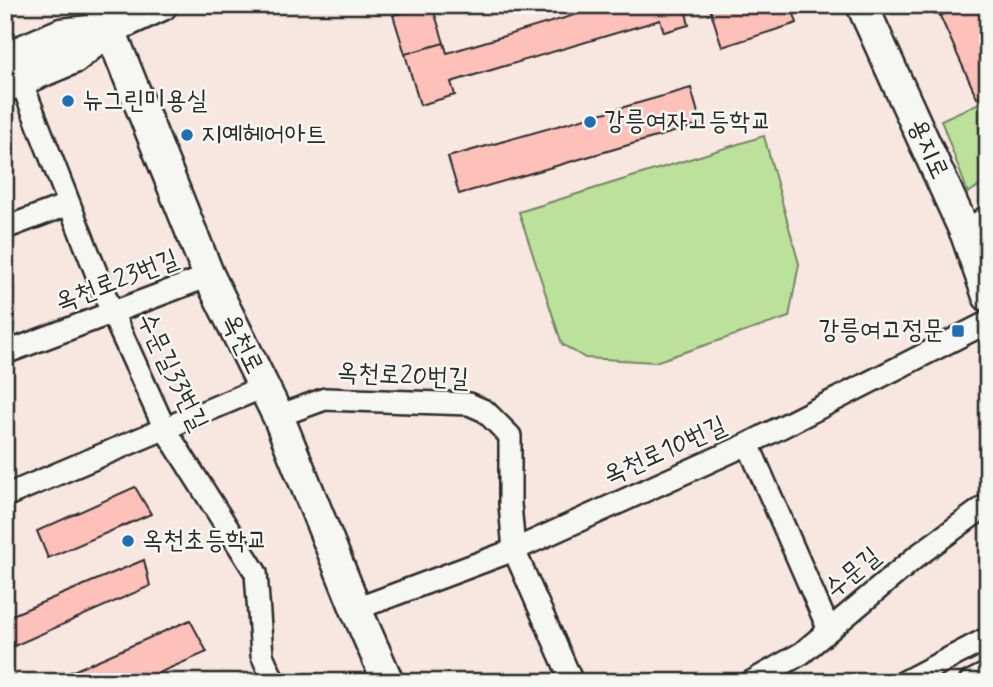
<svg xmlns="http://www.w3.org/2000/svg" width="993" height="687" font-family="Mynerve,'Poor Story',sans-serif">
<style>
.green{fill:#bce19b;stroke:#748663;stroke-width:2}
.building{fill:#fdc1ba;stroke:#2b2b2b;stroke-width:2}
.lines{fill:none;stroke-linecap:round;stroke-linejoin:round}
.street-casing{stroke:#2b2b2b;stroke-width:26}
.secondary-casing{stroke:#2b2b2b;stroke-width:35}
.street{stroke:#f6f6f2;stroke-width:21}
.secondary{stroke:#f6f6f2;stroke-width:30}
.poi-dot{fill:#1f6fb2;stroke:#f6f6f2;stroke-width:2.5}
.labels{text-anchor:middle;dominant-baseline:central;stroke-width:5;stroke-linejoin:round;paint-order:stroke}
.poi-label{font-size:26px;fill:#2b2b2b;stroke:#f6f6f2;text-anchor:start}
.street-label{font-size:26px;fill:#2b2b2b;stroke:#f6f6f2}
</style>
<rect width="100%" height="100%" fill="#f8e6e1"/>
<filter id="ink" filterUnits="userSpaceOnUse"><feTurbulence type="fractalNoise" baseFrequency=".0143" numOctaves="2"/><feDisplacementMap in="SourceGraphic" scale="14" xChannelSelector="R" yChannelSelector="G"/><feConvolveMatrix kernelMatrix="1 2 1 2 8 2 1 2 1" color-interpolation-filters="sRGB"/></filter>
<g filter="url(#ink)">
<path class="green" d="M 988,99 L 988,180 L 968,193 L 941,120 Z
M 764,136 L 799,264 L 789,317 L 655,362 L 585,358 L 562,344 L 519,212 Z"/>
<path class="building" d="M 428,5 L 432,5 L 444,43 L 405,54 L 393,15 Z
M 608,5 L 684,5 L 689,25 L 664,32 L 660,20 L 451,82 L 455,95 L 420,105 L 405,54 L 444,43 L 447,53 Z
M 709,5 L 791,5 L 797,23 L 722,47 Z
M 964,5 L 988,5 L 988,94 L 977,98 L 940,16 Z
M 691,88 L 701,124 L 459,194 L 448,157 Z
M 135,487 L 151,514 L 48,558 L 37,531 Z
M 144,560 L 150,586 L 5,650 L 5,618 Z
M 190,620 L 207,652 L 138,682 L 48,682 Z"/>
<g class="lines">
<defs>
<path id="street" d="M 21,81 L 112,313 L 165,429 L 256,573 L 262,655 L 274,682
M 5,228 L 69,204
M 966,234 L 988,215
M 5,353 L 209,276
M 278,416 L 325,399 L 469,404 L 485,411 L 510,436 L 510,504 L 514,550 L 572,682
M 748,444 L 829,630
M 5,496 L 263,387
M 356,609 L 514,550 L 748,444 L 988,322
M 751,682 L 802,653 L 917,556 L 988,504
M 904,682 L 988,638
M 970,682 L 988,673"/>
<path id="secondary" d="M 100,5 L 209,276 L 278,416 L 356,609 L 388,682
M 862,5 L 966,234 L 988,296
M 5,58 L 61,34 L 110,29
M 5,87 L 74,58 L 110,29 L 162,5"/>
</defs>
<use href="#street" class="street-casing"/>
<use href="#secondary" class="secondary-casing"/>
<use href="#street" class="street"/>
<use href="#secondary" class="secondary"/>
</g>
</g>
<g class="poi-dot">
<circle cx="68" cy="101" r="7"/>
<circle cx="590" cy="122" r="7"/>
<circle cx="187" cy="135" r="7"/>
<rect x="951" y="324" width="14" height="14" rx="3.5"/>
<circle cx="128" cy="541" r="7"/>
</g>
<g class="labels">
<g class="poi-label">
<text x="82" y="101">뉴그린미용실</text>
<text x="604" y="122">강릉여자고등학교</text>
<text x="201" y="135">지예헤어아트</text>
<text x="944" y="331" text-anchor="end">강릉여고정문</text>
<text x="142" y="541">옥천초등학교</text>
</g>
<g class="street-label">
<text transform="translate(928 149) rotate(66)">용지로</text>
<text transform="translate(117 281) rotate(-21)">옥천로23번길</text>
<text transform="translate(242 344) rotate(64)">옥천로</text>
<text transform="translate(172 372) rotate(64)">수문길33번길</text>
<text transform="translate(403 376) rotate(3)">옥천로20번길</text>
<text transform="translate(665 451) rotate(-24)">옥천로10번길</text>
<text transform="translate(853 573) rotate(-40)">수문길</text>
</g>
</g>
<rect width="993" height="687" fill="none" stroke="#f6f6f2" stroke-width="28"/>
<rect x="14" y="14" width="965" height="659" fill="none" stroke="#2b2b2b" stroke-width="2.5" filter="url(#ink)"/>
</svg>
